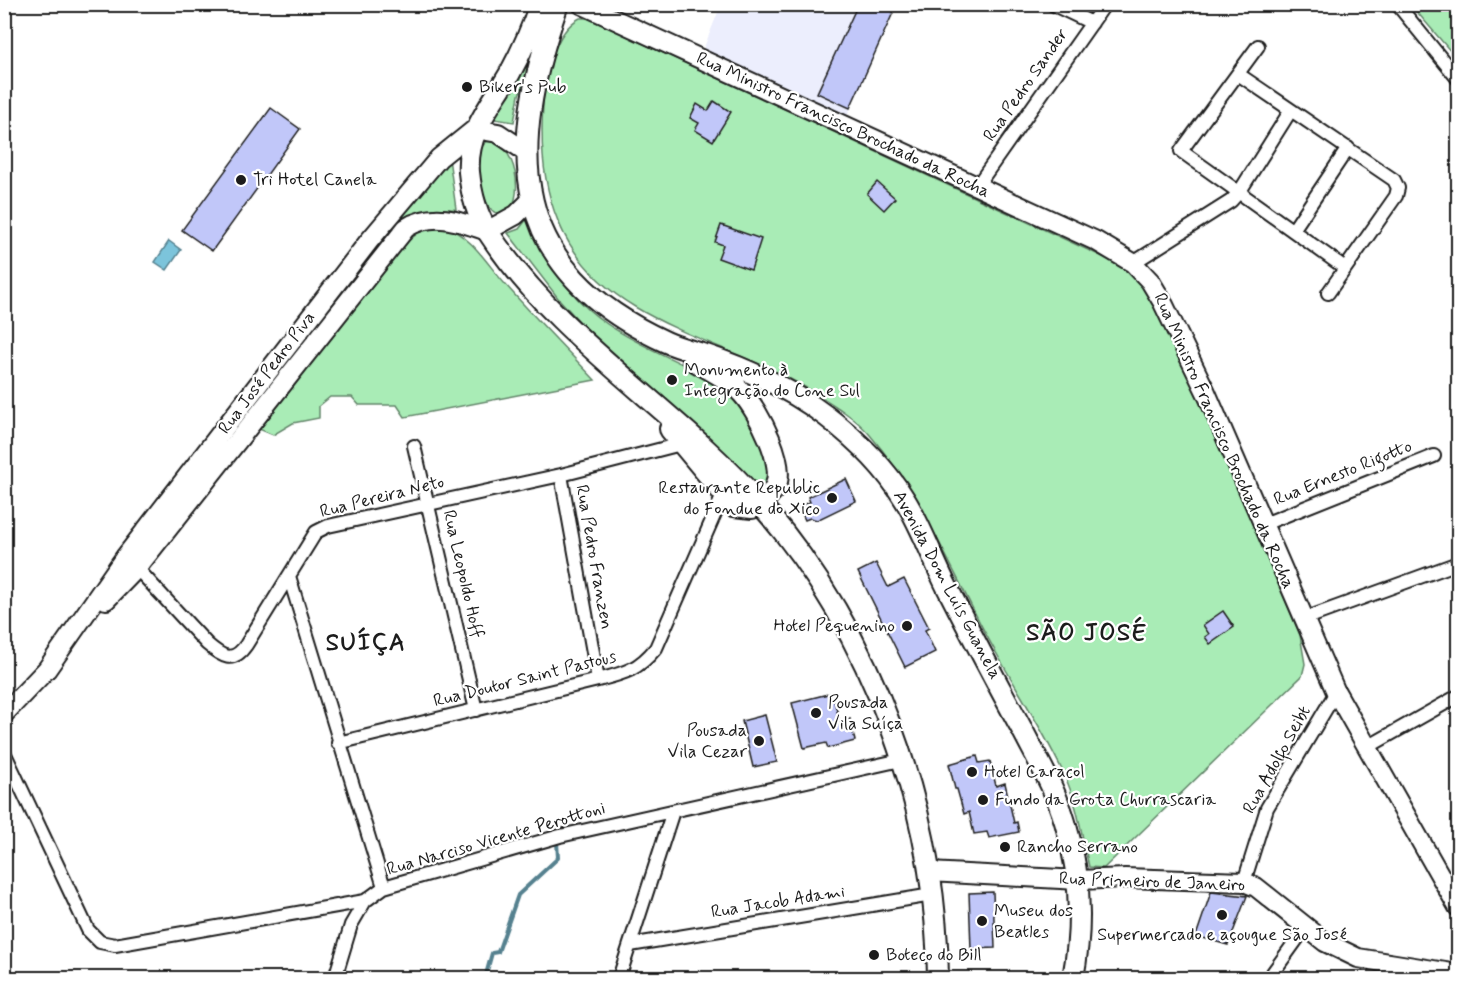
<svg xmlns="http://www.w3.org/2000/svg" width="1463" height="983" font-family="Mynerve,sans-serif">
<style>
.built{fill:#eceefd}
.green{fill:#a9ecb6;stroke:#628469;stroke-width:1.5}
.water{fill:#7bc4db;stroke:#55818f;stroke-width:1.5}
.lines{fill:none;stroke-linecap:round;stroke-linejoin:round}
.stream{stroke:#55818f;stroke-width:4}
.building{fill:#c1c7f9;stroke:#1c1c1c;stroke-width:1.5}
.street-casing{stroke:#1c1c1c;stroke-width:16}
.secondary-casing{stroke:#1c1c1c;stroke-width:22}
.primary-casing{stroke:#1c1c1c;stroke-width:24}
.street{stroke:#fff;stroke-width:12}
.secondary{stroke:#fff;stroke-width:18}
.primary{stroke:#fff;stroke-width:20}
.poi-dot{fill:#1c1c1c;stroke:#fff;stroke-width:2}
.labels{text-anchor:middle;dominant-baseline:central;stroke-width:4.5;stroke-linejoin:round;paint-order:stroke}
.street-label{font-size:18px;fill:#1c1c1c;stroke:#fff}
.poi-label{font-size:18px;fill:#1c1c1c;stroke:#fff;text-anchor:start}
.district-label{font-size:24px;font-weight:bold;letter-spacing:1.5px;fill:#1c1c1c;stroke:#fff}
</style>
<rect width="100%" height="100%" fill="#fff"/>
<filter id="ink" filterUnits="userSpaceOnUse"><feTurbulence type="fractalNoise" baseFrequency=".0167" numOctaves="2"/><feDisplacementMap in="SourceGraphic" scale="12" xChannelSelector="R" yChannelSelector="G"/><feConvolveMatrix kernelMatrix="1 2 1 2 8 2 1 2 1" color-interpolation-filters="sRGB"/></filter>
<g filter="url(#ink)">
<path class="built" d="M 721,5 L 896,5 L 847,116 L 703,50 Z"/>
<path class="green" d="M 546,5 L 532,61 L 519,95 L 514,122 L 488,118 Z
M 1411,5 L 1458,5 L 1458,60 Z
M 580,18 L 588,18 L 1131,270 L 1155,293 L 1300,635 L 1305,664 L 1302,676 L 1104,868 L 1089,867 C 1082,836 1077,801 1063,772 C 1038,719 1004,671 978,619 C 945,555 917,490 870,435 C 854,416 829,402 808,389 C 754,356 690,340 635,307 C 558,261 537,190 543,105 C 544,78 554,31 580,18 Z
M 494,139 C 524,157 524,223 494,212 C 479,200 467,142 494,139 Z
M 449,158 L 456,209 L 427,210 L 406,218 L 243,426 L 239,423 L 373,247 Z
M 527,219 C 545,261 569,298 607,324 C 683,376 754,368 770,480 L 762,493 L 597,341 L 558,298 L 508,233 L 519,229 Z
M 445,227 C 473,237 486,263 505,284 C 534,317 565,348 595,380 L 405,417 L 397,405 L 359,405 L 352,397 L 330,397 L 319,406 L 319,418 L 293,423 L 273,435 L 259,429 L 397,251 L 420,231 Z"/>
<path class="water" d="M 169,241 L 181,250 L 167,270 L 155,262 Z"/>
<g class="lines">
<path class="stream" d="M 485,978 L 492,953 L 498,952 L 518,895 L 558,858 L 557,842"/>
</g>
<path class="building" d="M 858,4 L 897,4 L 850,108 L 817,93 Z
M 714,101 L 731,112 L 713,141 L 695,130 L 699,123 L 690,118 L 697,104 L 708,111 Z
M 271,108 L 300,129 L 212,251 L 182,230 Z
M 877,182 L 895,198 L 884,210 L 867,194 Z
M 721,225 L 761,239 L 751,270 L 718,258 L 723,245 L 715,242 Z
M 846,479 L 856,501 L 817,520 L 810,518 L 805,520 L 799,507 L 810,502 L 808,497 Z
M 876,563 L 888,587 L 904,579 L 929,628 L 925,630 L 935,652 L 905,667 L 858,572 Z
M 1223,611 L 1234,627 L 1210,644 L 1205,637 L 1209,634 L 1203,625 Z
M 832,693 L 840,722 L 850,719 L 855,741 L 828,748 L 826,743 L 804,748 L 792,703 Z
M 765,715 L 777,762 L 753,767 L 742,721 Z
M 977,756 L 979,763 L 990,761 L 996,786 L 1005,783 L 1014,823 L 1017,822 L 1019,832 L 989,838 L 987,832 L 974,834 L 969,812 L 964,814 L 957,789 L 955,789 L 949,764 Z
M 993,892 L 995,948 L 971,949 L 969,893 Z
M 1211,892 L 1247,896 L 1228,945 L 1196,936 Z"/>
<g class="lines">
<defs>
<path id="street" d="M 1052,4 L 1092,23
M 1397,4 L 1458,79
M 1258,46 L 1181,151 L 1345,268
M 1238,74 L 1394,180 L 1398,188 L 1396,196 L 1328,293
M 977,186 L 1105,4
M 1293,230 L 1348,148
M 1133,263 L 1231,201 L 1240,191 L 1291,110
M 414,446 L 476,710
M 561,475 L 598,680
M 1264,524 L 1434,456
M 133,564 L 207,644 C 222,657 233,664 246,645 L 316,532 L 328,526 L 561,475 L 681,444
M 289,576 L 384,887
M 1304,619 L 1458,563
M 338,743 L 598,680 C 625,673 638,670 656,648 L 723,495
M 1366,748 L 1458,696
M 4,752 L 88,930 L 100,942 L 115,945 L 365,901 L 384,887 L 560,836 L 901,760
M 1244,882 L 1267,808 L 1336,692
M 630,945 L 932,895
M 335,978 L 351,925 L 365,901
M 619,978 L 673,811
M 1269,978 L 1305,928"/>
<path id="secondary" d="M 581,4 L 1096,241 L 1133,263 L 1150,281 L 1162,301 L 1206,392 L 1336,692 L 1458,907
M 106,600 L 137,568 L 406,228 C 433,211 459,221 487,231 L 516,215 L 531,200
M 4,714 L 47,669 L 125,557 L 369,241 L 439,158 L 475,129 L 498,133 L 525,151
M 929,872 L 1079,880 L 1125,878 L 1244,882 L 1256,887 L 1325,942 L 1358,958 L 1458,974"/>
<path id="primary" d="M 540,4 C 532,28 522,51 510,73 C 491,106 466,132 469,172 C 471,192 477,215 488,232 C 559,341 677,409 762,506 C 872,632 937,811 938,978
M 558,4 C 506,152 507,269 666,342 C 679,348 693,351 706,355 C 747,369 792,390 826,416 C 856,439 885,467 905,500 C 923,529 934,563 950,593 C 974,640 999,687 1024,733 C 1039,762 1056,791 1065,822 C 1081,874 1083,925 1073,978
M 670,429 L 734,506 L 752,508 C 760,503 771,495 775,487 C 787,465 758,411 743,394 C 730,379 710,370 693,360"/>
</defs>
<use href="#street" class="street-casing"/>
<use href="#secondary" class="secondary-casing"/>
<use href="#primary" class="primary-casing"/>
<use href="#street" class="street"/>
<use href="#secondary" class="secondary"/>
<use href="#primary" class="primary"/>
</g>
</g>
<g class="poi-dot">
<circle cx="467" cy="87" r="6"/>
<circle cx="241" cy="180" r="6"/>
<circle cx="672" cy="380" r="6"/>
<circle cx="832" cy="498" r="6"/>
<circle cx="907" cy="626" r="6"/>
<circle cx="816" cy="713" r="6"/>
<circle cx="759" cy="741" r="6"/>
<circle cx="972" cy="772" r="6"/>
<circle cx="983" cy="800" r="6"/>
<circle cx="1005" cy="847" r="6"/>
<circle cx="1222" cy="915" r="6"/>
<circle cx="982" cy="921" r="6"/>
<circle cx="874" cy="955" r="6"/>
</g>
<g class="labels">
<g class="street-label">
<text transform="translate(1026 85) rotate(-55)">Rua Pedro Sander</text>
<text transform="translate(843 125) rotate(25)">Rua Ministro Francisco Brochado da Rocha</text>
<text transform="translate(267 373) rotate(-53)">Rua José Pedro Piva</text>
<text transform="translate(1224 441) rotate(66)">Rua Ministro Francisco Brochado da Rocha</text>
<text transform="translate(1343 473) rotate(-22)">Rua Ernesto Rigotto</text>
<text transform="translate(382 497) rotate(-14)">Rua Pereira Neto</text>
<text transform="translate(594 557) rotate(80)">Rua Pedro Franzen</text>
<text transform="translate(463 574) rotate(77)">Rua Leopoldo Hoff</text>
<text transform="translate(947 585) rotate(62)">Avenida Dom Luís Guanela</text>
<text transform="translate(525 679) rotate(-14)">Rua Doutor Saint Pastous</text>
<text transform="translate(1277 760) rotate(-61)">Rua Adolfo Seibt</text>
<text transform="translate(496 839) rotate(-16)">Rua Narciso Vicente Perottoni</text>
<text transform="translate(1152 882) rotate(2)">Rua Primeiro de Janeiro</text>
<text transform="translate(778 902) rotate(-9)">Rua Jacob Adami</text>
</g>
<g class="poi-label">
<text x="479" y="87">Biker's Pub</text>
<text x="253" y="180">Tri Hotel Canela</text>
<text x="684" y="370">Monumento à<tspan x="684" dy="21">Integração do Cone Sul</tspan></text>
<text x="820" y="488" text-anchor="end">Restaurante Republic<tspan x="820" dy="21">do Fondue do Xico</tspan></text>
<text x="895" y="626" text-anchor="end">Hotel Pequenino</text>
<text x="828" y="703">Pousada<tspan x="828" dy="21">Vila Suíça</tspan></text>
<text x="747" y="731" text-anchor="end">Pousada<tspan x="747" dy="21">Vila Cezar</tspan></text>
<text x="984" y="772">Hotel Caracol</text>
<text x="995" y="800">Fundo da Grota Churrascaria</text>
<text x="1017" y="847">Rancho Serrano</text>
<text x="994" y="911">Museu dos<tspan x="994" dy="21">Beatles</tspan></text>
<text x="1222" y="935" text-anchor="middle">Supermercado e açougue São José</text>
<text x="886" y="955">Boteco do Bill</text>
</g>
<g class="district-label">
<text x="1087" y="633">SÃO JOSÉ</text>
<text x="366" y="643">SUÍÇA</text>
</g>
</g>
<rect width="1463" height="983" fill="none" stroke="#fff" stroke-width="24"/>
<rect x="12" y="12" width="1439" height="959" fill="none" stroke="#1c1c1c" stroke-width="2" filter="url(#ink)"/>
</svg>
